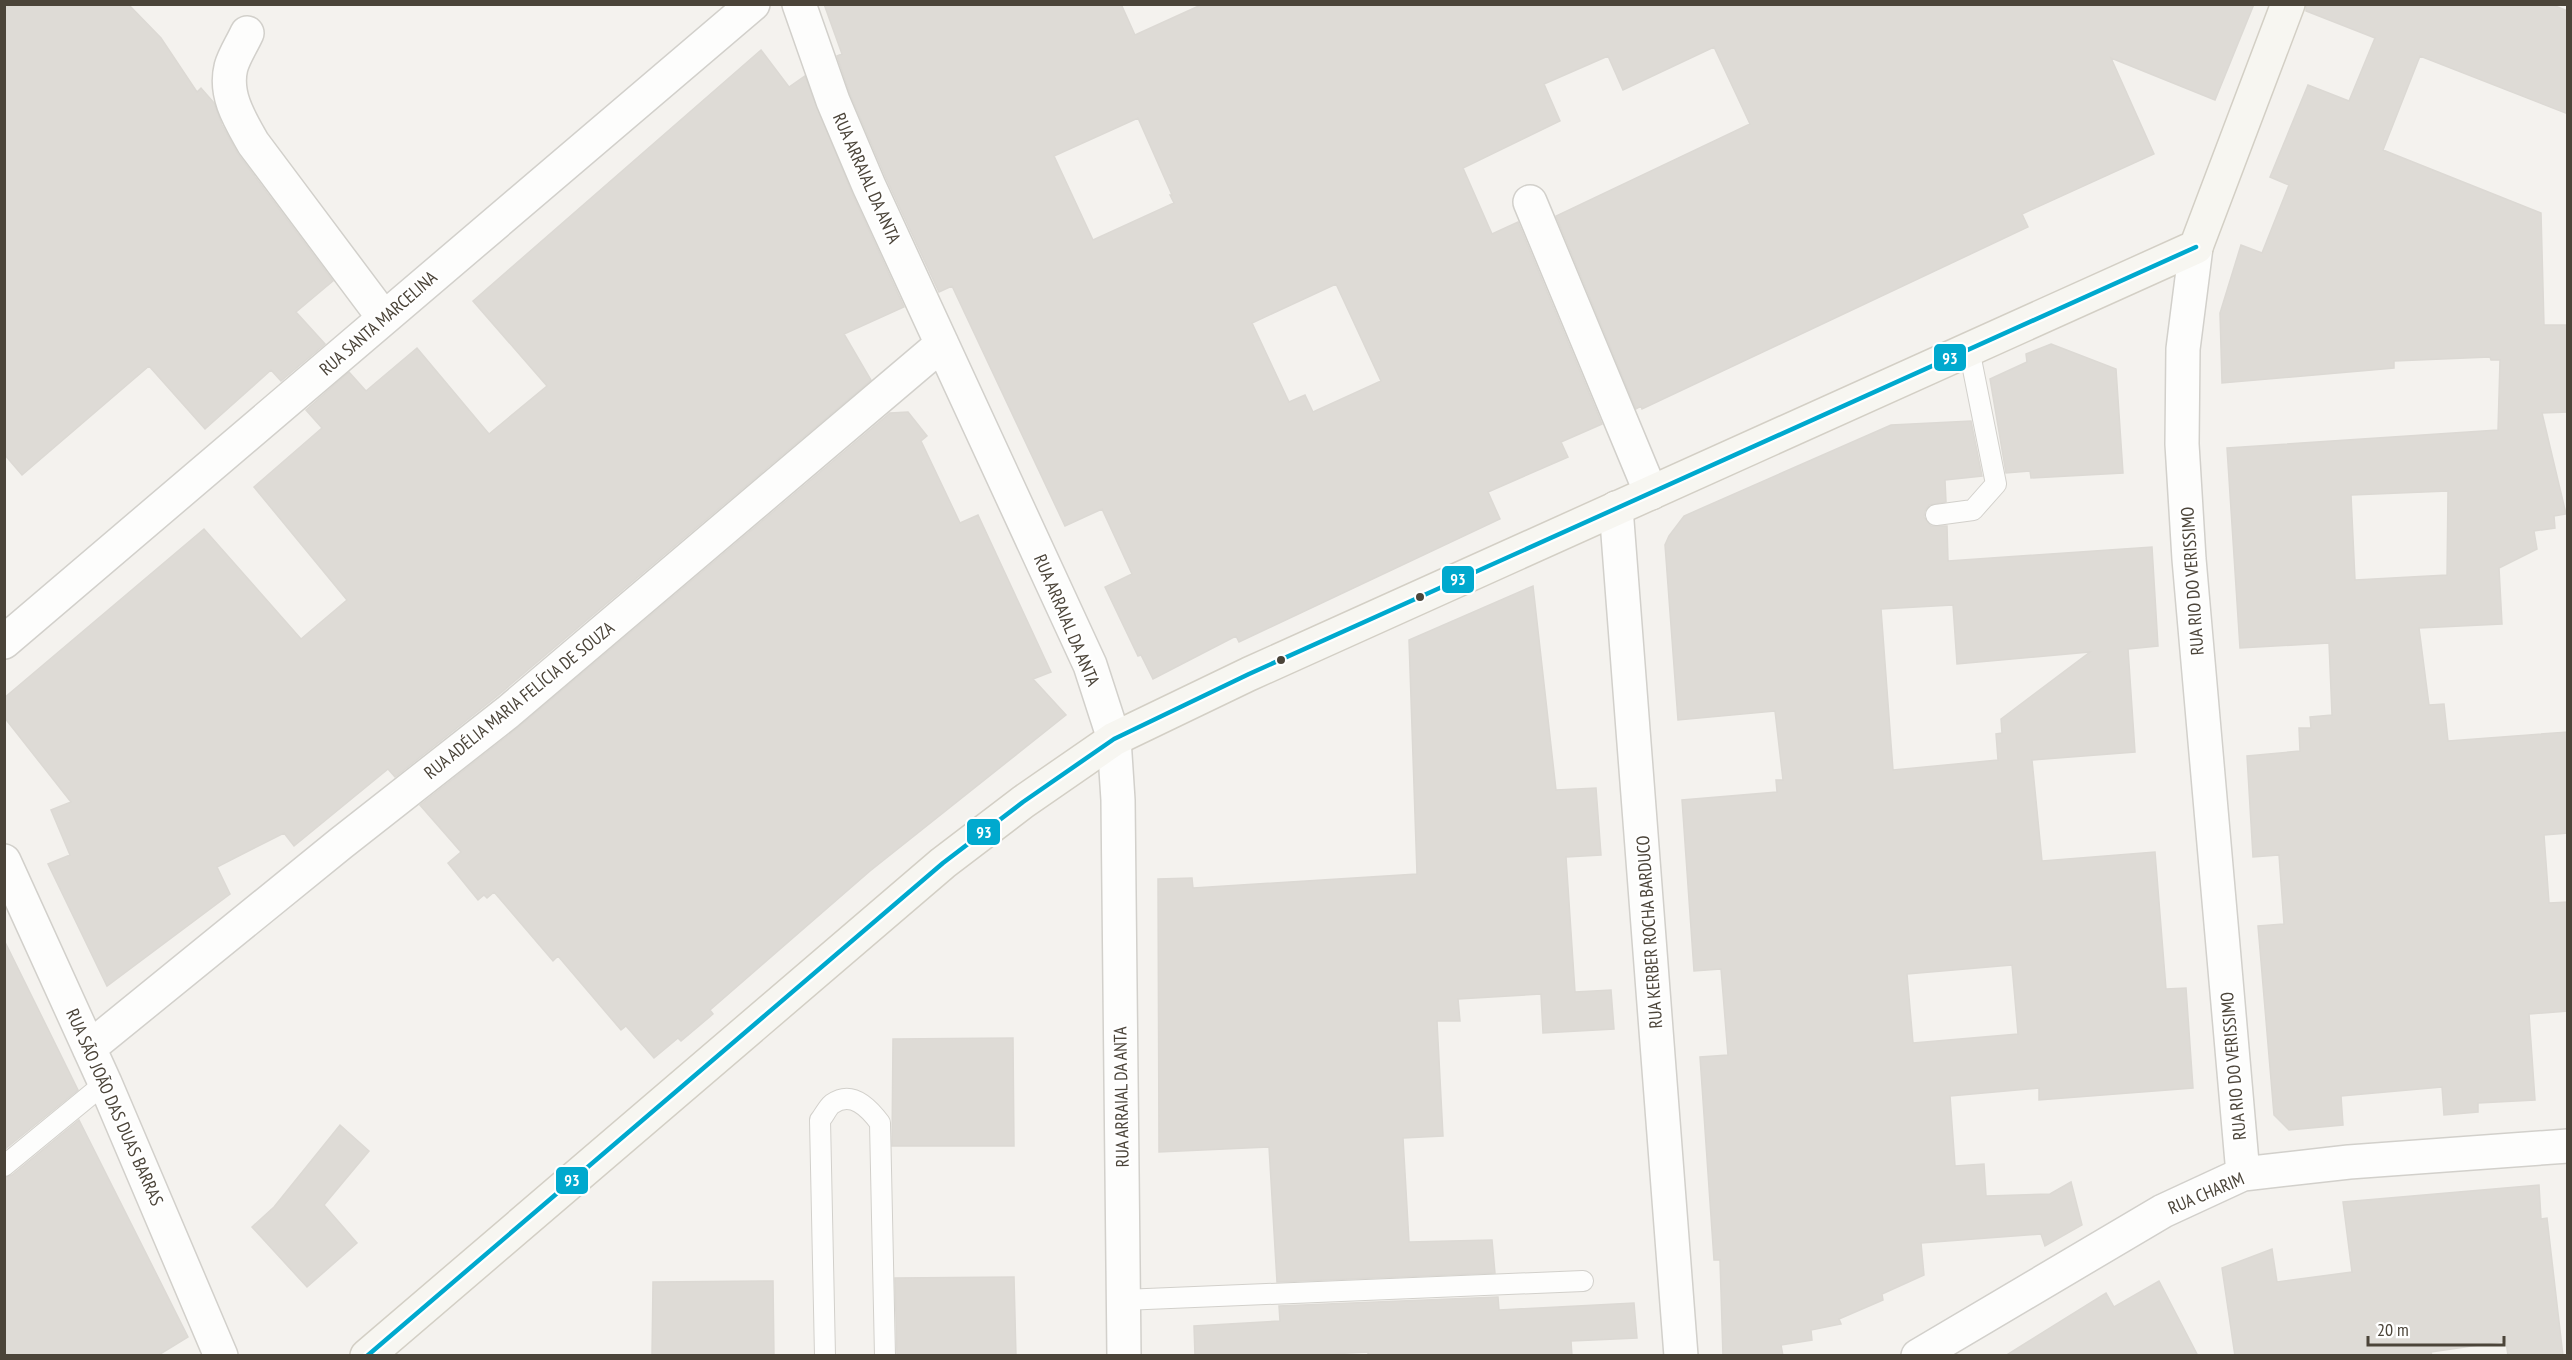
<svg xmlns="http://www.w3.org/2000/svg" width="2572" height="1360" font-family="'PT Sans Narrow',sans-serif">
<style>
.building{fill:#dedbd6;stroke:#dcd9d4;stroke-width:1.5;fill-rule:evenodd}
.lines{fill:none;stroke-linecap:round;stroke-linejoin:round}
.lane-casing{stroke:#d2d0cb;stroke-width:22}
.street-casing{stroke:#d2d0cb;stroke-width:36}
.secondary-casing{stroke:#d3cfc5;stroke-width:36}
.lane{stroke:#fdfdfc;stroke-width:20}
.street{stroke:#fdfdfc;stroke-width:33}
.secondary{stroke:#f7f6f1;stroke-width:33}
.bus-1-casing{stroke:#fff;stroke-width:9}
.bus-1{stroke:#00a9ce;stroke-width:4.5}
.bus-dot{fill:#4b4439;stroke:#fff;stroke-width:2}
.labels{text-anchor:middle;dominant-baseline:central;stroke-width:4.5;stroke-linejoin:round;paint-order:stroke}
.street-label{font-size:18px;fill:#4b4439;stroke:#fff}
.line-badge{stroke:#fff;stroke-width:2}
.badge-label{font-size:16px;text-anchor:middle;font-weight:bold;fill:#fff}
</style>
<rect width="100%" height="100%" fill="#f4f2ee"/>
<path class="building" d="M 4,4 L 128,4 L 161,38 L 197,92 L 201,88 L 214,103 L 222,125 L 238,154 L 333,281 L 296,312 L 325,344 L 281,381 L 271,370 L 205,429 L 149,366 L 22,475 L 4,454 Z
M 824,4 L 1121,4 L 1135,35 L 1203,4 L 2254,4 L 2215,100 L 2111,58 L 2154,154 L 2022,214 L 2028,227 L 1642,409 L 1641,406 L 1636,409 L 1556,216 L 1750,124 L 1714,47 L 1623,90 L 1608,56 L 1544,84 L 1560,121 L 1463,168 L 1492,234 L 1518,222 L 1602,424 L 1561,442 L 1568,457 L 1488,492 L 1500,519 L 1239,642 L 1236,636 L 1153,679 L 1141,655 L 1138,656 L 1105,587 L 1132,574 L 1102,509 L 1065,526 L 952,286 L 939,292 L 886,178 L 850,94 L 837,56 L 842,54 ZM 1138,118 L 1172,195 L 1170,195 L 1174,203 L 1093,240 L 1054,156 ZM 1336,284 L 1381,381 L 1313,412 L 1305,395 L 1289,402 L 1252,323 Z
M 2306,4 L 2550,4 L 2568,11 L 2568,114 L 2420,56 L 2383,150 L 2541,213 L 2544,325 L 2568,325 L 2568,412 L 2542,413 L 2566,514 L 2554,516 L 2555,528 L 2534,531 L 2537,549 L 2499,568 L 2502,624 L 2419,628 L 2429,705 L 2444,704 L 2448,741 L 2568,732 L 2568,833 L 2544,835 L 2549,903 L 2568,902 L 2568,1011 L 2529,1014 L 2535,1100 L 2478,1103 L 2478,1112 L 2444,1115 L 2442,1087 L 2341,1096 L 2343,1125 L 2289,1130 L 2274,1115 L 2258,926 L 2284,924 L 2279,855 L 2253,857 L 2247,756 L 2300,751 L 2299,728 L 2311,728 L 2310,717 L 2332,715 L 2329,643 L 2240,648 L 2227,448 L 2498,430 L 2500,360 L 2491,360 L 2490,357 L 2394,361 L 2394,368 L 2222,383 L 2220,313 L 2241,245 L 2262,253 L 2289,185 L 2270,177 L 2308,85 L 2349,101 L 2375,38 L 2306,11 ZM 2448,491 L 2447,575 L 2355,580 L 2351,495 Z
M 761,50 L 789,87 L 805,76 L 852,193 L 904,307 L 844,334 L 871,380 L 496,697 L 395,777 L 388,769 L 294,846 L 284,833 L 217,867 L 230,894 L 107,986 L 48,864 L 70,855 L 51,810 L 71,802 L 4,717 L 4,698 L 204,529 L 301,639 L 347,600 L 254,487 L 322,428 L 306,410 L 349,372 L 366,391 L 417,348 L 489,434 L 547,386 L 473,301 Z
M 2051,344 L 2116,369 L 2123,473 L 2031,478 L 2030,471 L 2006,473 L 1990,379 L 2027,362 L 2026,354 Z
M 908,412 L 927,436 L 921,441 L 960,523 L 978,515 L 1051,672 L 1033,679 L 1066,715 L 870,871 L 710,1010 L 713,1014 L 681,1041 L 678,1038 L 654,1058 L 626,1026 L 621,1030 L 558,956 L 553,961 L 494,892 L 487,898 L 484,895 L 478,900 L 448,863 L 461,852 L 420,805 L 520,726 L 890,413 Z
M 1971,421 L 1982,476 L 1945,480 L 1946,502 L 1929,505 L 1925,511 L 1924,517 L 1931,526 L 1947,526 L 1948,561 L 2152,547 L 2158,646 L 2128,649 L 2135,752 L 2032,760 L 2042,861 L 2155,852 L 2166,989 L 2186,988 L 2193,1088 L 2039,1100 L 2039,1088 L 1950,1096 L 1955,1166 L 1984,1164 L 1986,1196 L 2050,1194 L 2071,1182 L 2082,1225 L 2045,1246 L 2041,1234 L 1921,1243 L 1924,1275 L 1882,1294 L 1883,1300 L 1839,1319 L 1841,1324 L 1811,1330 L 1812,1340 L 1781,1345 L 1783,1356 L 1723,1356 L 1720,1260 L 1714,1260 L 1700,1057 L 1728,1055 L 1721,969 L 1694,971 L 1682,800 L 1777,792 L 1776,780 L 1783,780 L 1775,711 L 1678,720 L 1665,545 L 1669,536 L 1684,516 L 1891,425 ZM 1953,605 L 1957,664 L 2090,652 L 2001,719 L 2002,733 L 1996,734 L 1998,760 L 1893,770 L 1881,609 ZM 2012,965 L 2018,1034 L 1913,1043 L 1907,974 Z
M 1533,586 L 1556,790 L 1596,788 L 1601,855 L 1566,857 L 1575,992 L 1611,990 L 1614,1029 L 1543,1033 L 1541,994 L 1458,999 L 1460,1021 L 1437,1021 L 1443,1136 L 1403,1138 L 1409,1242 L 1492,1240 L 1495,1273 L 1277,1282 L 1269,1147 L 1159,1152 L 1158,879 L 1192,878 L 1193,888 L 1417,874 L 1409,640 Z
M 4,940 L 78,1090 L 4,1150 Z
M 1013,1038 L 1014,1146 L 892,1146 L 893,1039 Z
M 79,1120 L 188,1337 L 157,1356 L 4,1356 L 4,1178 L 12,1175 Z
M 340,1125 L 369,1151 L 324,1205 L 357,1243 L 307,1287 L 252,1227 L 274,1207 Z
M 2539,1185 L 2541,1219 L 2547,1218 L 2563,1356 L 2508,1356 L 2506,1341 L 2431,1352 L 2432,1356 L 2235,1356 L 2222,1268 L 2272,1249 L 2277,1282 L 2352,1272 L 2343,1202 Z
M 1014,1277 L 1016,1356 L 897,1356 L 895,1278 Z
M 773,1281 L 774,1356 L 652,1356 L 653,1282 Z
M 2159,1281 L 2198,1356 L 2005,1356 L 2106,1293 L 2114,1307 Z
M 1498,1297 L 1499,1310 L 1634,1303 L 1637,1338 L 1571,1341 L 1572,1356 L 1368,1356 L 1368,1352 L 1293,1356 L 1195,1356 L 1194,1326 L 1280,1321 L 1279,1306 Z"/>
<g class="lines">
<defs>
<path id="lane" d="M 1936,515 L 1973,510 L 1996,484 L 1969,349
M 4,1166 L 105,1083
M 1123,1300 L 1583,1281
M 825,1356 L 820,1120 C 824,1116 827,1108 832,1104 C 852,1090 869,1108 880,1123 L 885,1356"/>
<path id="street" d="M 799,4 L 833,101 L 869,186 L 1090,665 L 1114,739 L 1118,800 L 1124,1356
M 247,33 C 242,44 234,56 231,67 C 224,95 240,120 253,143 L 384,318
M 1530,202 L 1651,493
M 2196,247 L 2183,349 L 2182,444 L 2189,559 L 2243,1174
M 1616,508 L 1681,1356
M 4,642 L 753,4
M 4,861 L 105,1083 L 221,1356
M 89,1048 L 340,844 L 508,712 L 942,344
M 1918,1356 L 2163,1211 L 2243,1174 L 2349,1162 L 2568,1146"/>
<path id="secondary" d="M 367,1356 L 943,863 L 1023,802 L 1114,739 L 1249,674 L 2196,247 L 2288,4"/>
</defs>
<use href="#lane" class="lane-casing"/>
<use href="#street" class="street-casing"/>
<use href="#secondary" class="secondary-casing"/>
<use href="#lane" class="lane"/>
<use href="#street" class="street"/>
<use href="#secondary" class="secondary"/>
<defs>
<path id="bus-1" d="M 367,1356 L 943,863 L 1023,802 L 1114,739 L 1249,674 L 2196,247"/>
</defs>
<use href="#bus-1" class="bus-1-casing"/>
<use href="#bus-1" class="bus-1"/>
</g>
<g class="bus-dot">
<circle cx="1420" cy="597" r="5"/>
<circle cx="1281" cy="660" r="5"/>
</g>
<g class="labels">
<g class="street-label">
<text transform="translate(867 178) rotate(66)">RUA ARRAIAL DA ANTA</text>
<text transform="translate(378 323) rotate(-41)">RUA SANTA MARCELINA</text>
<text transform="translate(2192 581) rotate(-94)">RUA RIO DO VERISSIMO</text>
<text transform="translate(1067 620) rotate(67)">RUA ARRAIAL DA ANTA</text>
<text transform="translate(519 700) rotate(-39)">RUA ADÉLIA MARIA FELÍCIA DE SOUZA</text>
<text transform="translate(1649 932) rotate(-94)">RUA KERBER ROCHA BARDUCO</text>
<text transform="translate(2233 1066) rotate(-95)">RUA RIO DO VERISSIMO</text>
<text transform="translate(1121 1097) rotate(-91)">RUA ARRAIAL DA ANTA</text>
<text transform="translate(115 1107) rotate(66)">RUA SÃO JOÃO DAS DUAS BARRAS</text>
<text transform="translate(2206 1193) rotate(-23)">RUA CHARIM</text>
</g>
</g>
<g class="line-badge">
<rect x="1933" y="343" width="34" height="29" rx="6" fill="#00a9ce"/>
<rect x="1441" y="565" width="34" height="29" rx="6" fill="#00a9ce"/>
<rect x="966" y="818" width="35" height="28" rx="6" fill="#00a9ce"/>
<rect x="555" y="1166" width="34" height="29" rx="6" fill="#00a9ce"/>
</g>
<g class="badge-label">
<text x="1950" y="364">93</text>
<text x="1458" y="585">93</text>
<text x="984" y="838">93</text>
<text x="572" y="1186">93</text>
</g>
<rect width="2572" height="1360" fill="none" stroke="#4b4439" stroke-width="12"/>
<path d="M2368 1336v9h136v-9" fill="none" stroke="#4b4439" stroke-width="3"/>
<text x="2377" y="1336" font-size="18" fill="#4b4439" stroke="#ffffff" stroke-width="4.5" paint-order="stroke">20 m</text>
</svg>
